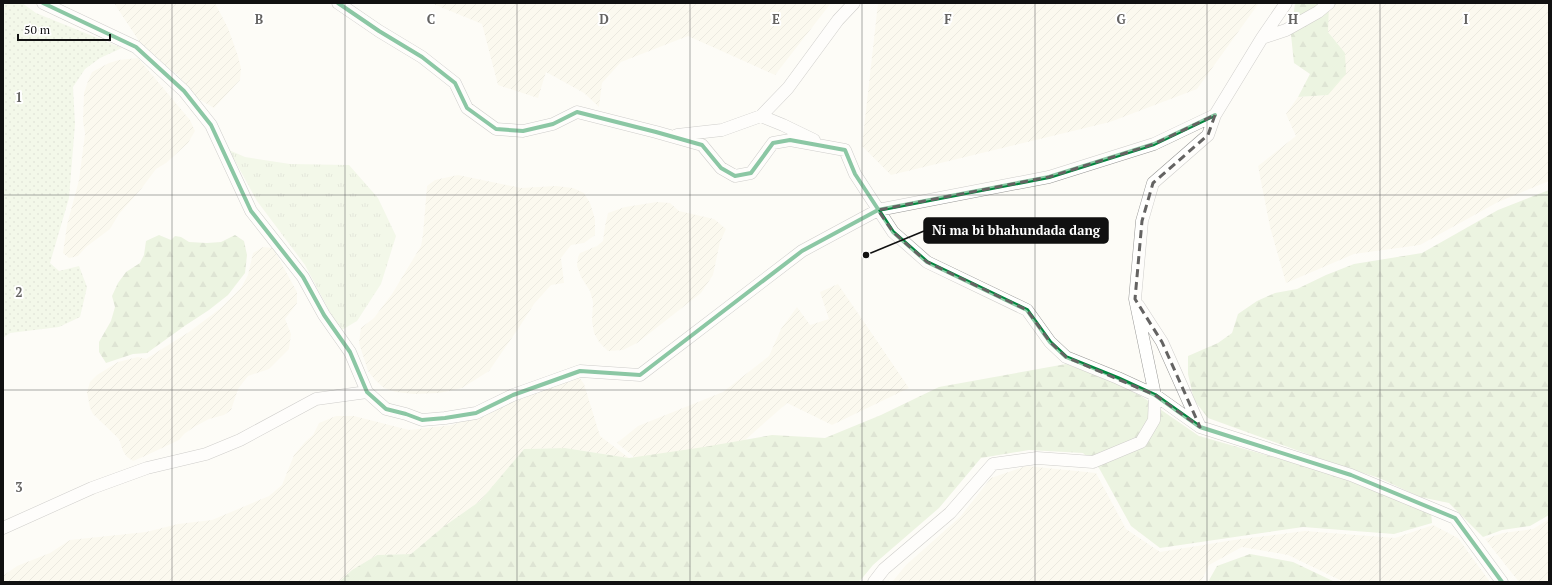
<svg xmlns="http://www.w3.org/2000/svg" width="1552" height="585" font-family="'PT Serif',serif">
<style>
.farmland{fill:url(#farmland-furrows)}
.grass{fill:url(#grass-tufts)}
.forest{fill:url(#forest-firs)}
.park{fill:url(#park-dots)}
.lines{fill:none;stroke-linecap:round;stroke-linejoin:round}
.minor-casing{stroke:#979795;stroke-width:13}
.minor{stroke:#fffffe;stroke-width:12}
.cycleway-casing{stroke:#fff;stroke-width:6}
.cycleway{stroke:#00873e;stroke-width:4}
.marked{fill:none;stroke:#646362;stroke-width:3;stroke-dasharray:8 5;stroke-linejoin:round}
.grid{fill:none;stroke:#646362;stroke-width:1;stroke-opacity:0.55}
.grid-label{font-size:13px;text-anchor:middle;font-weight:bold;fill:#646362;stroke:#fff;stroke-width:4;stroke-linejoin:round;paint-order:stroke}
.leader{fill:none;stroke:#111;stroke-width:1.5}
.callout-dot{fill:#111;stroke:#fff;stroke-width:1.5}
.callout{fill:#111;stroke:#111;stroke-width:1.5}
.callout-label{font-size:13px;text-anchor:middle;font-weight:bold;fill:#fff}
</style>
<defs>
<pattern id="farmland-furrows" width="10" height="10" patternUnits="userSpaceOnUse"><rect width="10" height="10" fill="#f9f7e4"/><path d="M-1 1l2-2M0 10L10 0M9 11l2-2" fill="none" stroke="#d4d3c3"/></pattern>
<pattern id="grass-tufts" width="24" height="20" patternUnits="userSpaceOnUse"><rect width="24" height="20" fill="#e7f3d7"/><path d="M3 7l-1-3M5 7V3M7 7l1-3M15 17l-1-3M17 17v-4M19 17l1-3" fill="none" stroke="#c5cfb8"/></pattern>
<pattern id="forest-firs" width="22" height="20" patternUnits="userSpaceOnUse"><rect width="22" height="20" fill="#d8eac5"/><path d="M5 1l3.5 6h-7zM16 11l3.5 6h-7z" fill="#b8c8a8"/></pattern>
<pattern id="park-dots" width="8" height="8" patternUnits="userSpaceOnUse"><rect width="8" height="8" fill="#e7f3d7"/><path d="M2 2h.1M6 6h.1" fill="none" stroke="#c5cfb8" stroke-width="1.8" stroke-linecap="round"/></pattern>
</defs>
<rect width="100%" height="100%" fill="#fdfcf7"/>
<path class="farmland" d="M 114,3 L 215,3 L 228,28 L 238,56 L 241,68 L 240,80 L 214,108 L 197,98 L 178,75 L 161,62 L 139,41 Z
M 431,3 L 831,3 L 775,75 L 688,36 L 621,62 L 602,83 L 599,107 L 584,93 L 546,72 L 538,98 L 498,85 L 482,24 Z
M 878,3 L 1259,3 L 1197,89 L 1110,122 L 891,175 L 862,146 Z
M 1332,3 L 1549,3 L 1549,181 L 1498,202 L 1420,245 L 1354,254 L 1286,283 L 1270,227 L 1258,166 L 1296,136 L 1286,114 L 1298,97 L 1328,95 L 1345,53 L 1328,32 L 1328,7 Z
M 138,58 L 190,120 L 195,131 L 188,143 L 166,163 L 156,169 L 141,189 L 119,214 L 110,229 L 86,247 L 78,256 L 69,258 L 63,253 L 67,225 L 79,180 L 85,134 L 83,121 L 84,93 L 88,81 L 92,72 L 109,63 L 119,60 Z
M 458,175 L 521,188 L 556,186 L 573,188 L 584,193 L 590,203 L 595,219 L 595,235 L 584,243 L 571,245 L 561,258 L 564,283 L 551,285 L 534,304 L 520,326 L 489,371 L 462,388 L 439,393 L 414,394 L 396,392 L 384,388 L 375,380 L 368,371 L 359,343 L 361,328 L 374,318 L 392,294 L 421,246 L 423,234 L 427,186 L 435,180 Z
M 657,202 L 670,203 L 679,211 L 714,219 L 726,229 L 720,242 L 713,275 L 701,293 L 637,343 L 623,350 L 608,351 L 599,342 L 594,333 L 592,321 L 593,302 L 590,291 L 581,277 L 577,266 L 578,257 L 580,253 L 597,246 L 603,241 L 605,226 L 608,213 L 625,207 Z
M 263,247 L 273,248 L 297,292 L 297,303 L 285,319 L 291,334 L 289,349 L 269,369 L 248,376 L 238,389 L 231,410 L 224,415 L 209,419 L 194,427 L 184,434 L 179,440 L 145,456 L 133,461 L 127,457 L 123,451 L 119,439 L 93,414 L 90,408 L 87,392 L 90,382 L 97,375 L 118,362 L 138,357 L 146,359 L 189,332 L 221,308 L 241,288 L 248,275 L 253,253 Z
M 838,284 L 909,388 L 832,425 L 787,403 L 735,449 L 645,466 L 617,443 L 638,426 L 723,392 L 769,356 L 781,329 L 797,307 L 810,325 L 829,319 L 820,292 Z
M 579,377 L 584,384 L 600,436 L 629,458 L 565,448 L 524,449 L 480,501 L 443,527 L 411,554 L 377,555 L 352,570 L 339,582 L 3,582 L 3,576 L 17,566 L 50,553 L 70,540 L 146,532 L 178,524 L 212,520 L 269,496 L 282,485 L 294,455 L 305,442 L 313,435 L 319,423 L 336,416 L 354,416 L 409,430 L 452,425 Z
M 1026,466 L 1096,473 L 1126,529 L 1160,552 L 1234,540 L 1305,531 L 1395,538 L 1433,525 L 1458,538 L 1490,582 L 1344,582 L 1288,555 L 1242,547 L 1209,565 L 1201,582 L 892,582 L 906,565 L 960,517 L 991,478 Z
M 1549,519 L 1549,582 L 1519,582 L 1485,539 L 1503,533 L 1533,529 Z"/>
<path class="grass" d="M 229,150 L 245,157 L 290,164 L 349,165 L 378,198 L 396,236 L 381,284 L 357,321 L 340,331 L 305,265 L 257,201 Z"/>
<path class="forest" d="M 1295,3 L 1329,3 L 1328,32 L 1345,53 L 1346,74 L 1328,95 L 1298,97 L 1310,74 L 1294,63 L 1291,35 Z
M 1549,190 L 1549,515 L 1530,526 L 1502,530 L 1483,537 L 1449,503 L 1420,497 L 1379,478 L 1335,464 L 1208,418 L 1194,400 L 1188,374 L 1188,356 L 1218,343 L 1232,333 L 1238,314 L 1257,301 L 1275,293 L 1297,289 L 1326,275 L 1354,264 L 1422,253 L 1498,210 Z
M 159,235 L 171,240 L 175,236 L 181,237 L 189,242 L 207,243 L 221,242 L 235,235 L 244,241 L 247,255 L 245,273 L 228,295 L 209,310 L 186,325 L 147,353 L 133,354 L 106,363 L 99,352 L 99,342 L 111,321 L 115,307 L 112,296 L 118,283 L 126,272 L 140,263 L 144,255 L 146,241 Z
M 1066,364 L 1111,381 L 1141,396 L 1199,436 L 1351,479 L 1431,512 L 1432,523 L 1394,534 L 1303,527 L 1160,548 L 1131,526 L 1099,468 L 1083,453 L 1029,450 L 981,458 L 939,508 L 873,565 L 859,582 L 339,582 L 352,570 L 377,555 L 411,554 L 443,527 L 480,501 L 524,449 L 565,448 L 629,458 L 704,447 L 772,435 L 825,438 L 881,415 L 939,387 Z
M 1250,554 L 1293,562 L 1335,582 L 1208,582 L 1217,566 Z"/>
<path class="park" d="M 3,3 L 22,3 L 36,13 L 122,48 L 100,58 L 85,69 L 73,87 L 75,124 L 69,198 L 50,263 L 59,271 L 79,266 L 87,287 L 80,317 L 59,327 L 10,333 L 3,338 Z"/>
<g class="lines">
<defs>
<path id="minor" d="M 43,3 L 136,47 L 184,91 L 211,125 L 251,211 L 303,277 L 324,315 L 350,352 L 367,392 L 386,409 L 406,414 L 422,420 L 445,418 L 476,413 L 513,395 L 580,371 L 640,375 L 802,251 L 878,210 L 1049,177 L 1154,144 L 1215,115
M 338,3 L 379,31 L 422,57 L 455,83 L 467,108 L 496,129 L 523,131 L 553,124 L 577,112 L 656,132 L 702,145 L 721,168 L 735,176 L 751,173 L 773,143 L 790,140 L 845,150 L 855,174 L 893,232 L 927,262 L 1027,310 L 1050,342 L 1066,357 L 1118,378 L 1155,395 L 1200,427 L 1351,475 L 1455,518 L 1502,582
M 1262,38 L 1286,30 L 1318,12 L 1329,3
M 677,135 L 722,130 L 761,116
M 814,140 L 783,125 L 761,116 L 788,88 L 838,20 L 854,3
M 1138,305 L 1162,342 L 1200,427
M 3,528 L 92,488 L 147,468 L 206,454 L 240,440 L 316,399 L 367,392
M 874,582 L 884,569 L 950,513 L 993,464 L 1037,458 L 1093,462 L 1141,442 L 1154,420 L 1155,395 L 1135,299 L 1142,221 L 1153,183 L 1208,135 L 1215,115 L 1262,38 L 1286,3"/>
</defs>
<use href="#minor" class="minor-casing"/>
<use href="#minor" class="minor"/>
<defs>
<path id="cycleway" d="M 43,3 L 136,47 L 184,91 L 211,125 L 251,211 L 303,277 L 324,315 L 350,352 L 367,392 L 386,409 L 406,414 L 422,420 L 445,418 L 476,413 L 513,395 L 580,371 L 640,375 L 802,251 L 878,210 L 1049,177 L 1154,144 L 1215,115
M 338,3 L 379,31 L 422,57 L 455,83 L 467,108 L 496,129 L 523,131 L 553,124 L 577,112 L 656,132 L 702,145 L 721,168 L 735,176 L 751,173 L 773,143 L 790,140 L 845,150 L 855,174 L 893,232 L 927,262 L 1027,310 L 1050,342 L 1066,357 L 1118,378 L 1155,395 L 1200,427 L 1351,475 L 1455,518 L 1502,582"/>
</defs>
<use href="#cycleway" class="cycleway-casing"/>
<use href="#cycleway" class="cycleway"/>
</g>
<path d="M0 0H1552V585H0ZM 1215,115 L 1208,135 L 1153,183 L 1142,221 L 1135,299 L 1162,342 L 1200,427 L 1155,395 L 1066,357 L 1050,342 L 1027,310 L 927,262 L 893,232 L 878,210 L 1049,177 L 1154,144 Z" fill="#fdfcf7" fill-opacity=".55" fill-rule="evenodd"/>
<path class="marked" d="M 1215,115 L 1208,135 L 1153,183 L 1142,221 L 1135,299 L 1162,342 L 1200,427 L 1155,395 L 1066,357 L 1050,342 L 1027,310 L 927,262 L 893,232 L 878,210 L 1049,177 L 1154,144 Z"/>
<path class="grid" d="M 172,3 L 172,582M 345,3 L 345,582M 517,3 L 517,582M 690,3 L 690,582M 862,3 L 862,582M 1035,3 L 1035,582M 1207,3 L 1207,582M 1380,3 L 1380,582M 3,195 L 1549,195M 3,390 L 1549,390"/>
<g class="grid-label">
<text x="259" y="24">B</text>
<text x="431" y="24">C</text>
<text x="604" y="24">D</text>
<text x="776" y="24">E</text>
<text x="948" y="24">F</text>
<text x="1121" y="24">G</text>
<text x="1293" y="24">H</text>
<text x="1466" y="24">I</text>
<text x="19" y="102">1</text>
<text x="19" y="297">2</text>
<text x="19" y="492">3</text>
</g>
<path class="leader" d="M866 255L924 231"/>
<circle class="callout-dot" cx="866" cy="255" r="4"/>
<rect class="callout" x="924" y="218" width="184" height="25" rx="4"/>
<g class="callout-label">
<text x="1016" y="235">Ni ma bi bhahundada dang</text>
</g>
<rect width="1552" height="585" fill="none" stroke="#111111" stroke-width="8"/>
<path d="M18 34v6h92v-6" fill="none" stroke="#111111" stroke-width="2"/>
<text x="24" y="34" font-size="12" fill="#111111" stroke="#ffffff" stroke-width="3" paint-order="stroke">50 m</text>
</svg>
